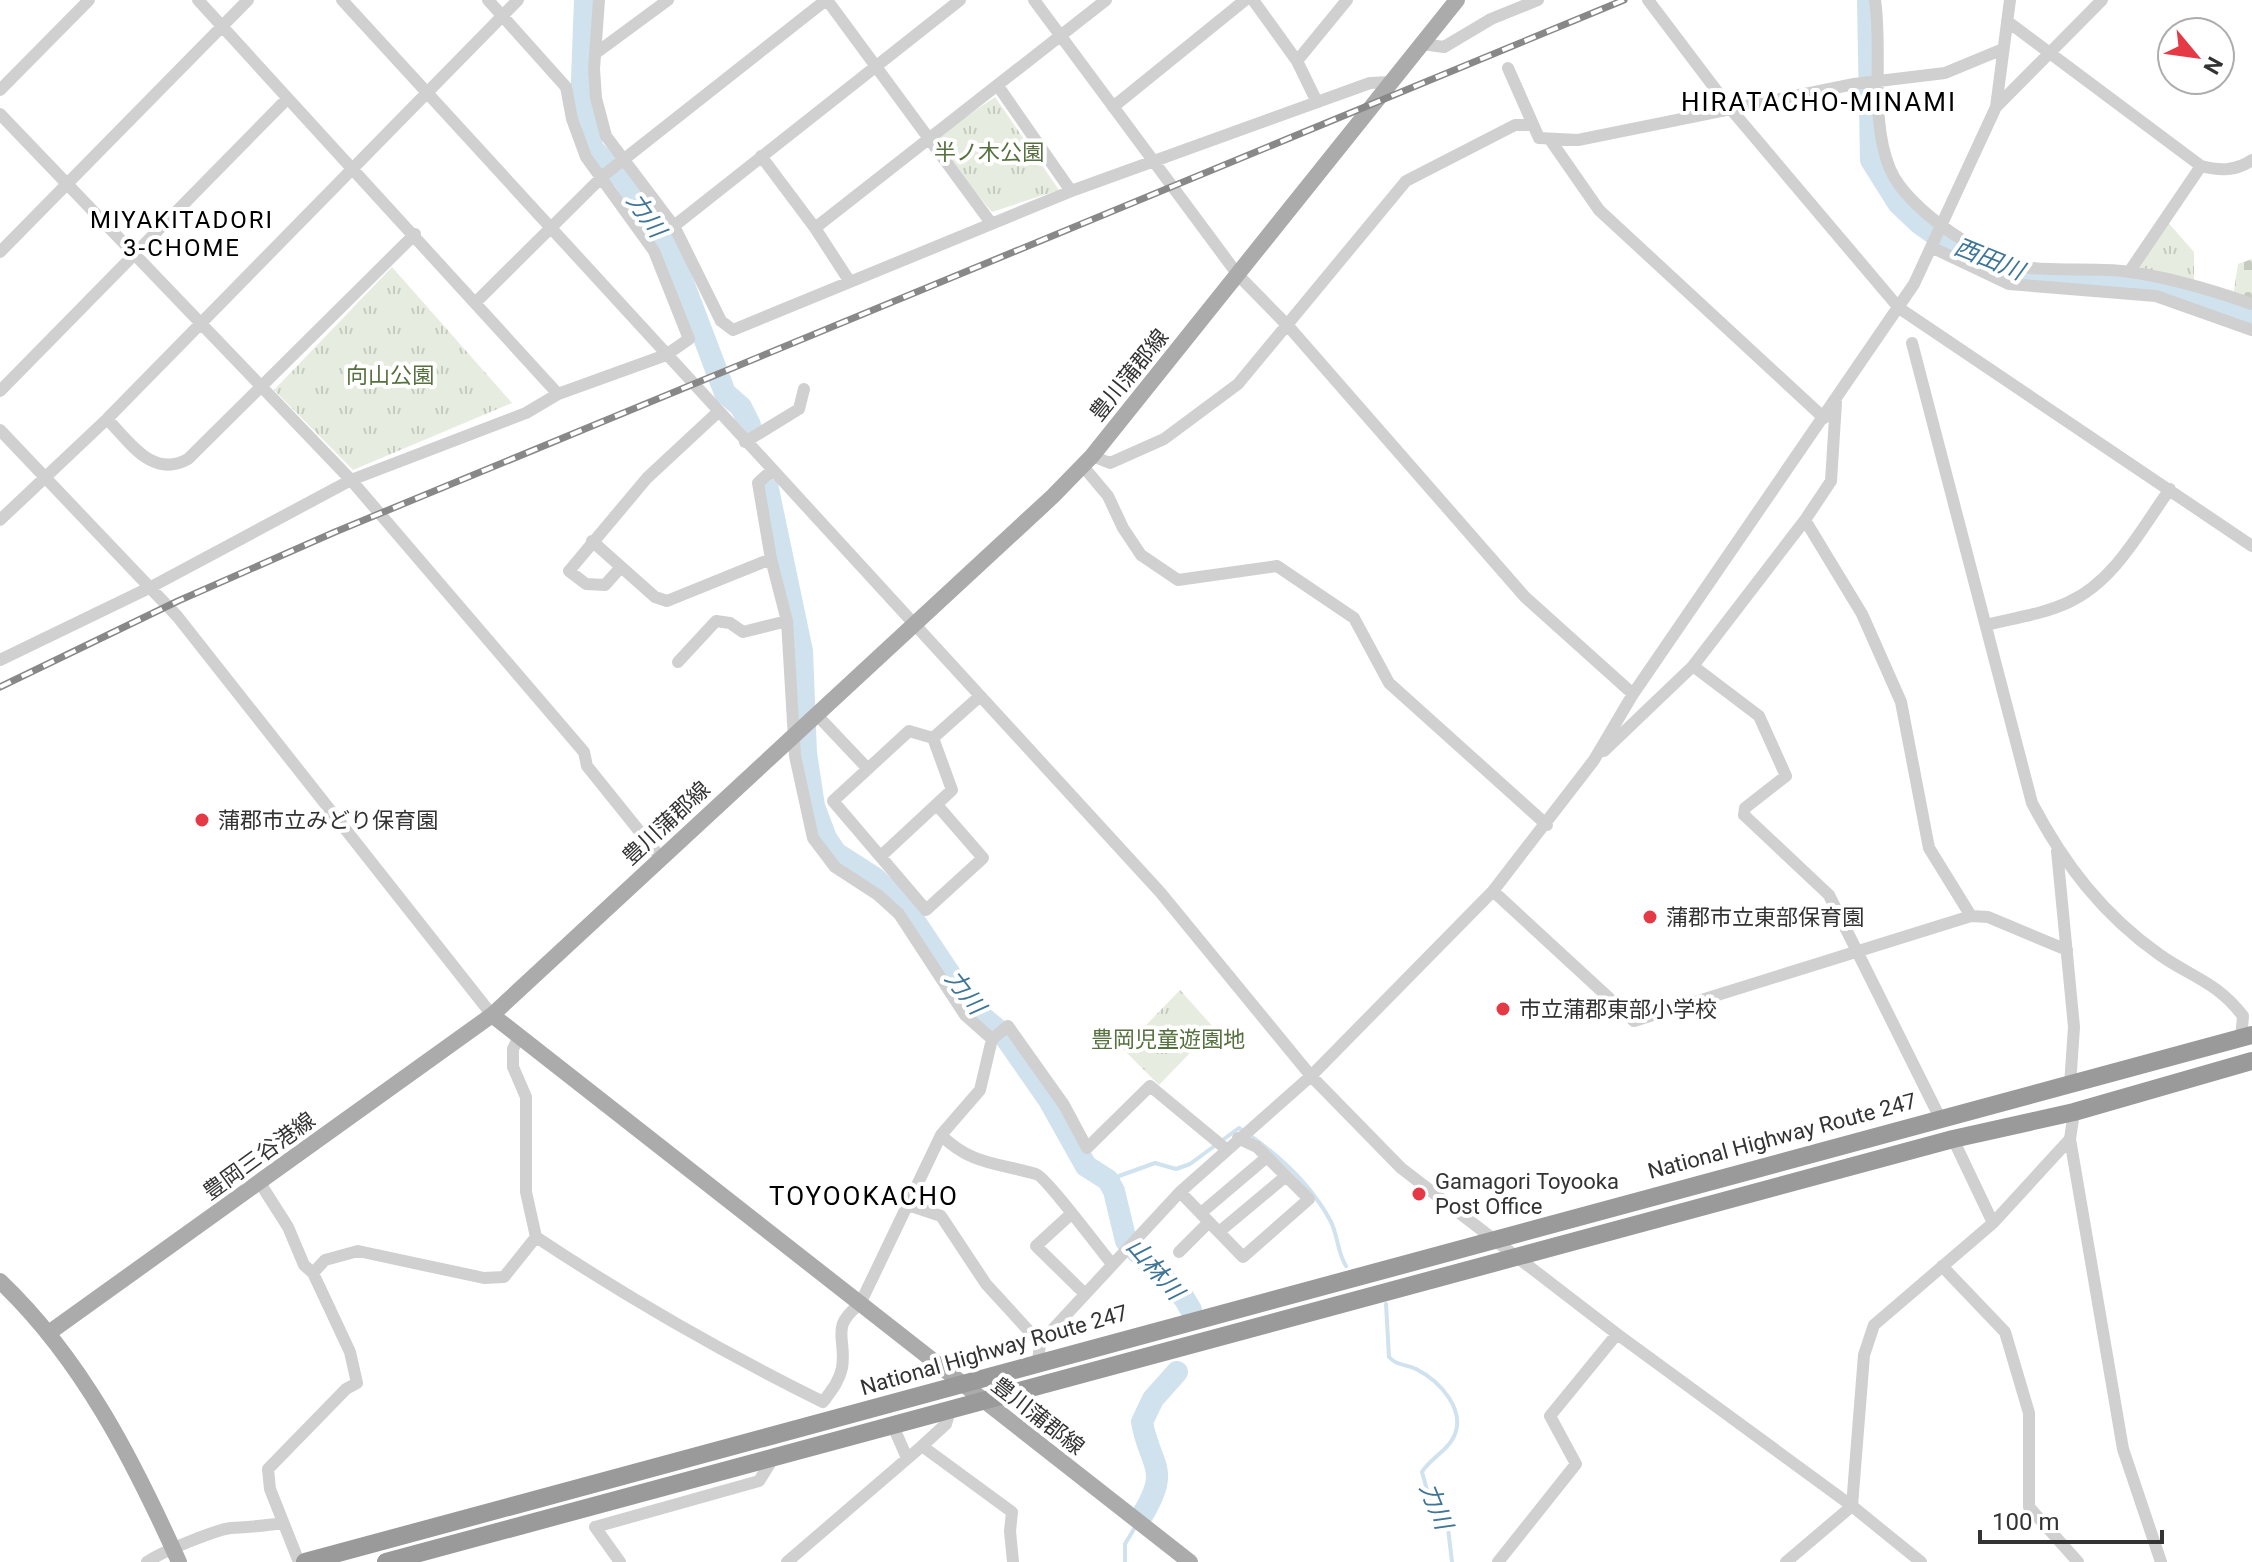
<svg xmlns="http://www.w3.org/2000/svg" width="2252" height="1562" font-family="Roboto,'Noto Sans JP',sans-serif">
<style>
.cemetery{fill:url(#cemetery-stones)}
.park{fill:url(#park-tufts)}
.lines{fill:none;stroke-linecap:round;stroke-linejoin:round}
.stream{stroke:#cfe2ee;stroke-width:4}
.river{stroke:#cfe2ee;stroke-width:22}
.minor{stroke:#d0d0d0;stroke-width:12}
.major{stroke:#ababab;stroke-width:16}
.highway{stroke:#9a9a9a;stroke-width:18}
.rail-casing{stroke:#888;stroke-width:7}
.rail{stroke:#fff;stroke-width:4;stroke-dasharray:12;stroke-linecap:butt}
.poi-dot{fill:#e63946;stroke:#fff;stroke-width:3}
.labels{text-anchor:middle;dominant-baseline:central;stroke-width:8;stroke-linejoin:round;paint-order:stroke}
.park-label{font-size:22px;fill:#56703f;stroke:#fff}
.street-label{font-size:22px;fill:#333;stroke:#fff}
.poi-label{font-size:22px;fill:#333;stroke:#fff;text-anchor:start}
.water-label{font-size:24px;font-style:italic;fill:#3f7597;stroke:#fff}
.neighbourhood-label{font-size:24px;letter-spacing:2px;fill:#000;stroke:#fff}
.quarter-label{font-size:26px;letter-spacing:2px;fill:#000;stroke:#fff}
</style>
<defs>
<pattern id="cemetery-stones" width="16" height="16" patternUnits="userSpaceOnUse" patternTransform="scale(2)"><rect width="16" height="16" fill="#e6ecdf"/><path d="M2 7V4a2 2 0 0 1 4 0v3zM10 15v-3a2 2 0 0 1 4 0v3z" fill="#c6cbc0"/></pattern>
<pattern id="park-tufts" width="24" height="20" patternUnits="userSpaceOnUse" patternTransform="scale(2)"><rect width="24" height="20" fill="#e6ecdf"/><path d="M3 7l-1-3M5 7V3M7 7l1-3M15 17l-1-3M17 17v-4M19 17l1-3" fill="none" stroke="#c6cbc0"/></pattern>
</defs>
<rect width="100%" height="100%" fill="#fff"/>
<path class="cemetery" d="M 2252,259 L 2252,304 L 2233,297 L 2238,264 Z"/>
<path class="park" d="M 995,97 L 1059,190 L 992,212 L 932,140 Z
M 2165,219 L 2194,252 L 2194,288 L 2129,272 Z
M 392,267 L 512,403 L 353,470 L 274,390 Z
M 1180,990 L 1214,1028 L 1159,1085 L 1123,1049 Z"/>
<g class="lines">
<path class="stream" d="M 1108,1180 L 1155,1163 L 1176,1169 L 1190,1164 L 1239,1128 C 1274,1151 1310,1183 1330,1220 C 1338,1234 1337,1252 1346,1266
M 1386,1304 L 1389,1357 C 1397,1366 1406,1364 1416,1369 C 1440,1381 1469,1412 1452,1440 C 1445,1452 1430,1459 1422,1472 L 1429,1497 L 1448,1528 L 1452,1562
M 1125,1562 L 1125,1544 L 1134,1529"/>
<path class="river" d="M 585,0 L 581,106 L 593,149 L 624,180 L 673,256 L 725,393 L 741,407 L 750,425
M 1868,0 L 1871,160 L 1898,203 L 1919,223 L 1958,251 L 2027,277 L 2153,285 L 2252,315
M 768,489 L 802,651 L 806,753 L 814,806 L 826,838 L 836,853 L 875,878 L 904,905 L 974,1010 L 1003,1034 L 1049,1100 L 1086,1166 L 1108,1180 L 1114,1191 L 1126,1241 L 1184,1298 L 1191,1310
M 1143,1514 C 1171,1467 1150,1467 1142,1422 L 1153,1399 L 1177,1372"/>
<path class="minor" d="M 198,0 L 558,394
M 342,0 L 1160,892 L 1311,1076 L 1401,1168 L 1617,1334 L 1852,1506 L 1921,1562
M 599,0 L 594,69 L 596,98 L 606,136 L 674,226 L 721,321 L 733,330 L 1074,190 L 1370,83 L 1391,82
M 827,0 L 991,223
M 1034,0 L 1238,275 L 1289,327 L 1525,597 L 1633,694
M 1253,0 L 1297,61 L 1317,102
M 1648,0 L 1729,107 L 1899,308 L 2252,546
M 1875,0 C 1883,54 1869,118 1890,169 C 1907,210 1987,263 2031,268 C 2061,271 2092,268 2122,271 C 2165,276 2212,290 2252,304
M 2007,21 L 2201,166 C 2220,171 2236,171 2252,160
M 1422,44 L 1444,47 L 1491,19 L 1538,0
M 596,53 L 668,0
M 1297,61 L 1347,0
M 1508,68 L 1539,138 L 1578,140 L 1854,84 L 1945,73 L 2003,49
M 998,86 L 1071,191
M 0,90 L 89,0
M 1113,107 L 1245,0
M 1996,107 L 2102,0
M 0,114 L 351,480 L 584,752 L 587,766 L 661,858
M 1551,141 L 1599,210 L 1824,418
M 761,156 L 815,228
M 674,226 L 960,0
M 1933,248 L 2009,284 L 2156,296 L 2252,330
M 0,252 L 248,0
M 2129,272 L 2201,166
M 850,282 L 815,228 L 1106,0
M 476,302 L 604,175 L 826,0
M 1912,343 L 2032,803 C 2064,864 2103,915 2160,955 C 2193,978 2217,982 2243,1016 L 2241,1039
M 0,391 L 286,100
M 107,419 C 130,442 152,479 188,459 L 415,234
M 0,430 L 177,616 L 492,1015
M 745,442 L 799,409 L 804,389
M 1092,456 L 1110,463 L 1164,439 L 1238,384 L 1406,181 L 1515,125 L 1531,125
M 1082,465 L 1108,496 L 1123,528 L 1141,555 L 1178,580 L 1277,566 L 1354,618 L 1389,683 L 1547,825
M 771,471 L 758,483 L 771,559 L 787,621 L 795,756 L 813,838 L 835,867 L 878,895 L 899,914 L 965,1015 L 992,1039 L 1008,1026 L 1064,1105 L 1087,1148 L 1150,1086 L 1226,1149
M 0,520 L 107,419 L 518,0
M 1805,520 L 1862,614 L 1901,702 L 1929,848 L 1971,916
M 592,541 L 655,597 L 667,601 L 771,559
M 621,567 L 605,585 L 586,584 L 569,571 L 647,478 L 718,412
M 1986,625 C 2013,618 2044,614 2069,602 C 2115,581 2141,529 2170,489
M 0,660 L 151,587 L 351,480 L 526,413 L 558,394 L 666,355 L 689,339 L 654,251 L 586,157 L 572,119 L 566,87 L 488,0
M 678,662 L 716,621 L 730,623 L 743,632 L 787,621
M 1693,666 L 1759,716 L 1786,776 L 1745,808 L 1744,815 L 1829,895 L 1940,1118
M 816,714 L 868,769
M 933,738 L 979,697
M 1604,751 L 1693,666 L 1805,520 L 1831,481 L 1836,402
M 2057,851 L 2074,1027 L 2070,1085
M 881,856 L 952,790 L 933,738 L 909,731 L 833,801 L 926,910 L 983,858 L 937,805
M 1493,891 L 1634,1021 L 1971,916 L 1988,917 L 2067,950
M 519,1037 L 513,1049 L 513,1067 L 526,1097 L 526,1192 L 536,1237 C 628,1298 724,1353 823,1402 C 831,1391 839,1382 842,1368 C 847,1337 829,1328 860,1304 L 941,1135 L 980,1090 L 992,1039
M 2074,1112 L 2070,1139 L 2123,1449 L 2161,1562
M 941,1135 C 971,1165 998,1163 1036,1174 C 1045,1176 1101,1251 1112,1264
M 1953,1139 L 1993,1223
M 260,1183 L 288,1227 L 304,1265 L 313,1273 L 350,1352 L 357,1383 L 346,1389 L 268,1469 L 270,1489 L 299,1562
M 1180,1192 L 1243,1257 L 1309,1199 L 1257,1147 L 1238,1138
M 908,1205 L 941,1216 L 986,1284 L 1040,1343
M 1201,1213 L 1267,1157
M 1071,1214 L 1036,1246 L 1084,1293
M 1219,1232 L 1286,1176
M 1179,1252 L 1209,1222
M 1942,1266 L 2005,1332 L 2029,1413 L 2029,1507 L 2078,1562
M 313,1273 L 325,1260 L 358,1251 L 484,1278 L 504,1277 L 536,1237
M 1038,1362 L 1040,1343 L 1180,1192 L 1311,1076 L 1493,891 L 1594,760 L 1633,694 L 1914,284 L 1996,107 L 2010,0
M 893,1426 L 907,1458
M 922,1446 L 1012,1512 L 1010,1531 L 1013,1562
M 147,1562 C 161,1552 215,1530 231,1528 C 248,1527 265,1526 282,1523
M 620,1562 L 595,1527 L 759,1481 L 774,1457
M 787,1562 L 922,1446 L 946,1424 L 950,1410
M 1498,1562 L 1576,1464 L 1550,1416 L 1617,1334
M 1786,1562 L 1852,1506 L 1864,1355 L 1874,1325 L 1993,1223 L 2070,1139"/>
<path class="major" d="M 492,1015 L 1190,1562
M 0,1281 C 82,1359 133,1460 179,1562
M 50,1332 L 492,1015 L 1053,496 L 1092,456 L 1457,0"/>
<path class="highway" d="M 305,1562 L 2252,1035
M 386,1562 L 1953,1139 L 2074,1112 L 2252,1061"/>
<defs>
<path id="rail" d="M 0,687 L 178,601 L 335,532 L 1624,0"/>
</defs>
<use href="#rail" class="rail-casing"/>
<use href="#rail" class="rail"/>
</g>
<g class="poi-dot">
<circle cx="202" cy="820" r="8"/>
<circle cx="1650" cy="917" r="8"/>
<circle cx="1503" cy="1009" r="8"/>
<circle cx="1419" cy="1194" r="8"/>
</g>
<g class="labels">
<g class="park-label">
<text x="989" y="152">半ノ木公園</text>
<text x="390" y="375">向山公園</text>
<text x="1168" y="1039">豊岡児童遊園地</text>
</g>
<g class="street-label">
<text transform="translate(1129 375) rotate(-51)">豊川蒲郡線</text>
<text transform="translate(666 823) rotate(-43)">豊川蒲郡線</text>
<text transform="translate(1782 1136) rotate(-15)">National Highway Route 247</text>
<text transform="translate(259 1156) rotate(-36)">豊岡三谷港線</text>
<text transform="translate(994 1350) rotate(-16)">National Highway Route 247</text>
<text transform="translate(1038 1416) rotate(38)">豊川蒲郡線</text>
</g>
<g class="poi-label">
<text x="218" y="820">蒲郡市立みどり保育園</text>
<text x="1666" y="917">蒲郡市立東部保育園</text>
<text x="1519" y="1009">市立蒲郡東部小学校</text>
<text x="1435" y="1181">Gamagori Toyooka<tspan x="1435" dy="25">Post Office</tspan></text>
</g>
<g class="water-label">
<text transform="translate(646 215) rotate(55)">力川</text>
<text transform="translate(1989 259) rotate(22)">西田川</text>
<text transform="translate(965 992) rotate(52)">力川</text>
<text transform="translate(1155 1269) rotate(49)">山林川</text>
<text transform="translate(1436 1506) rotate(68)">力川</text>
</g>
<g class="neighbourhood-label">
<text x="182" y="220">MIYAKITADORI<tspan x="182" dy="28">3-CHOME</tspan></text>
</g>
<g class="quarter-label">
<text x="1819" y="102">HIRATACHO-MINAMI</text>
<text x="864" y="1196">TOYOOKACHO</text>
</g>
</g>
<g transform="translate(2196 56) rotate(119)"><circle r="38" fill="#ffffff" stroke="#adadad" stroke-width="2"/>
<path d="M0-6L14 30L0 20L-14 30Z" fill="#e63946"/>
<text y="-12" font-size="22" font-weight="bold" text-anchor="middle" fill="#333333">N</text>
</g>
<path d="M1980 1530v12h182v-12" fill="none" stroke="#333333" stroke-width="4"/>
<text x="1992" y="1530" font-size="24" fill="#333333" stroke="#ffffff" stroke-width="6" paint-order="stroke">100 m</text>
</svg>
